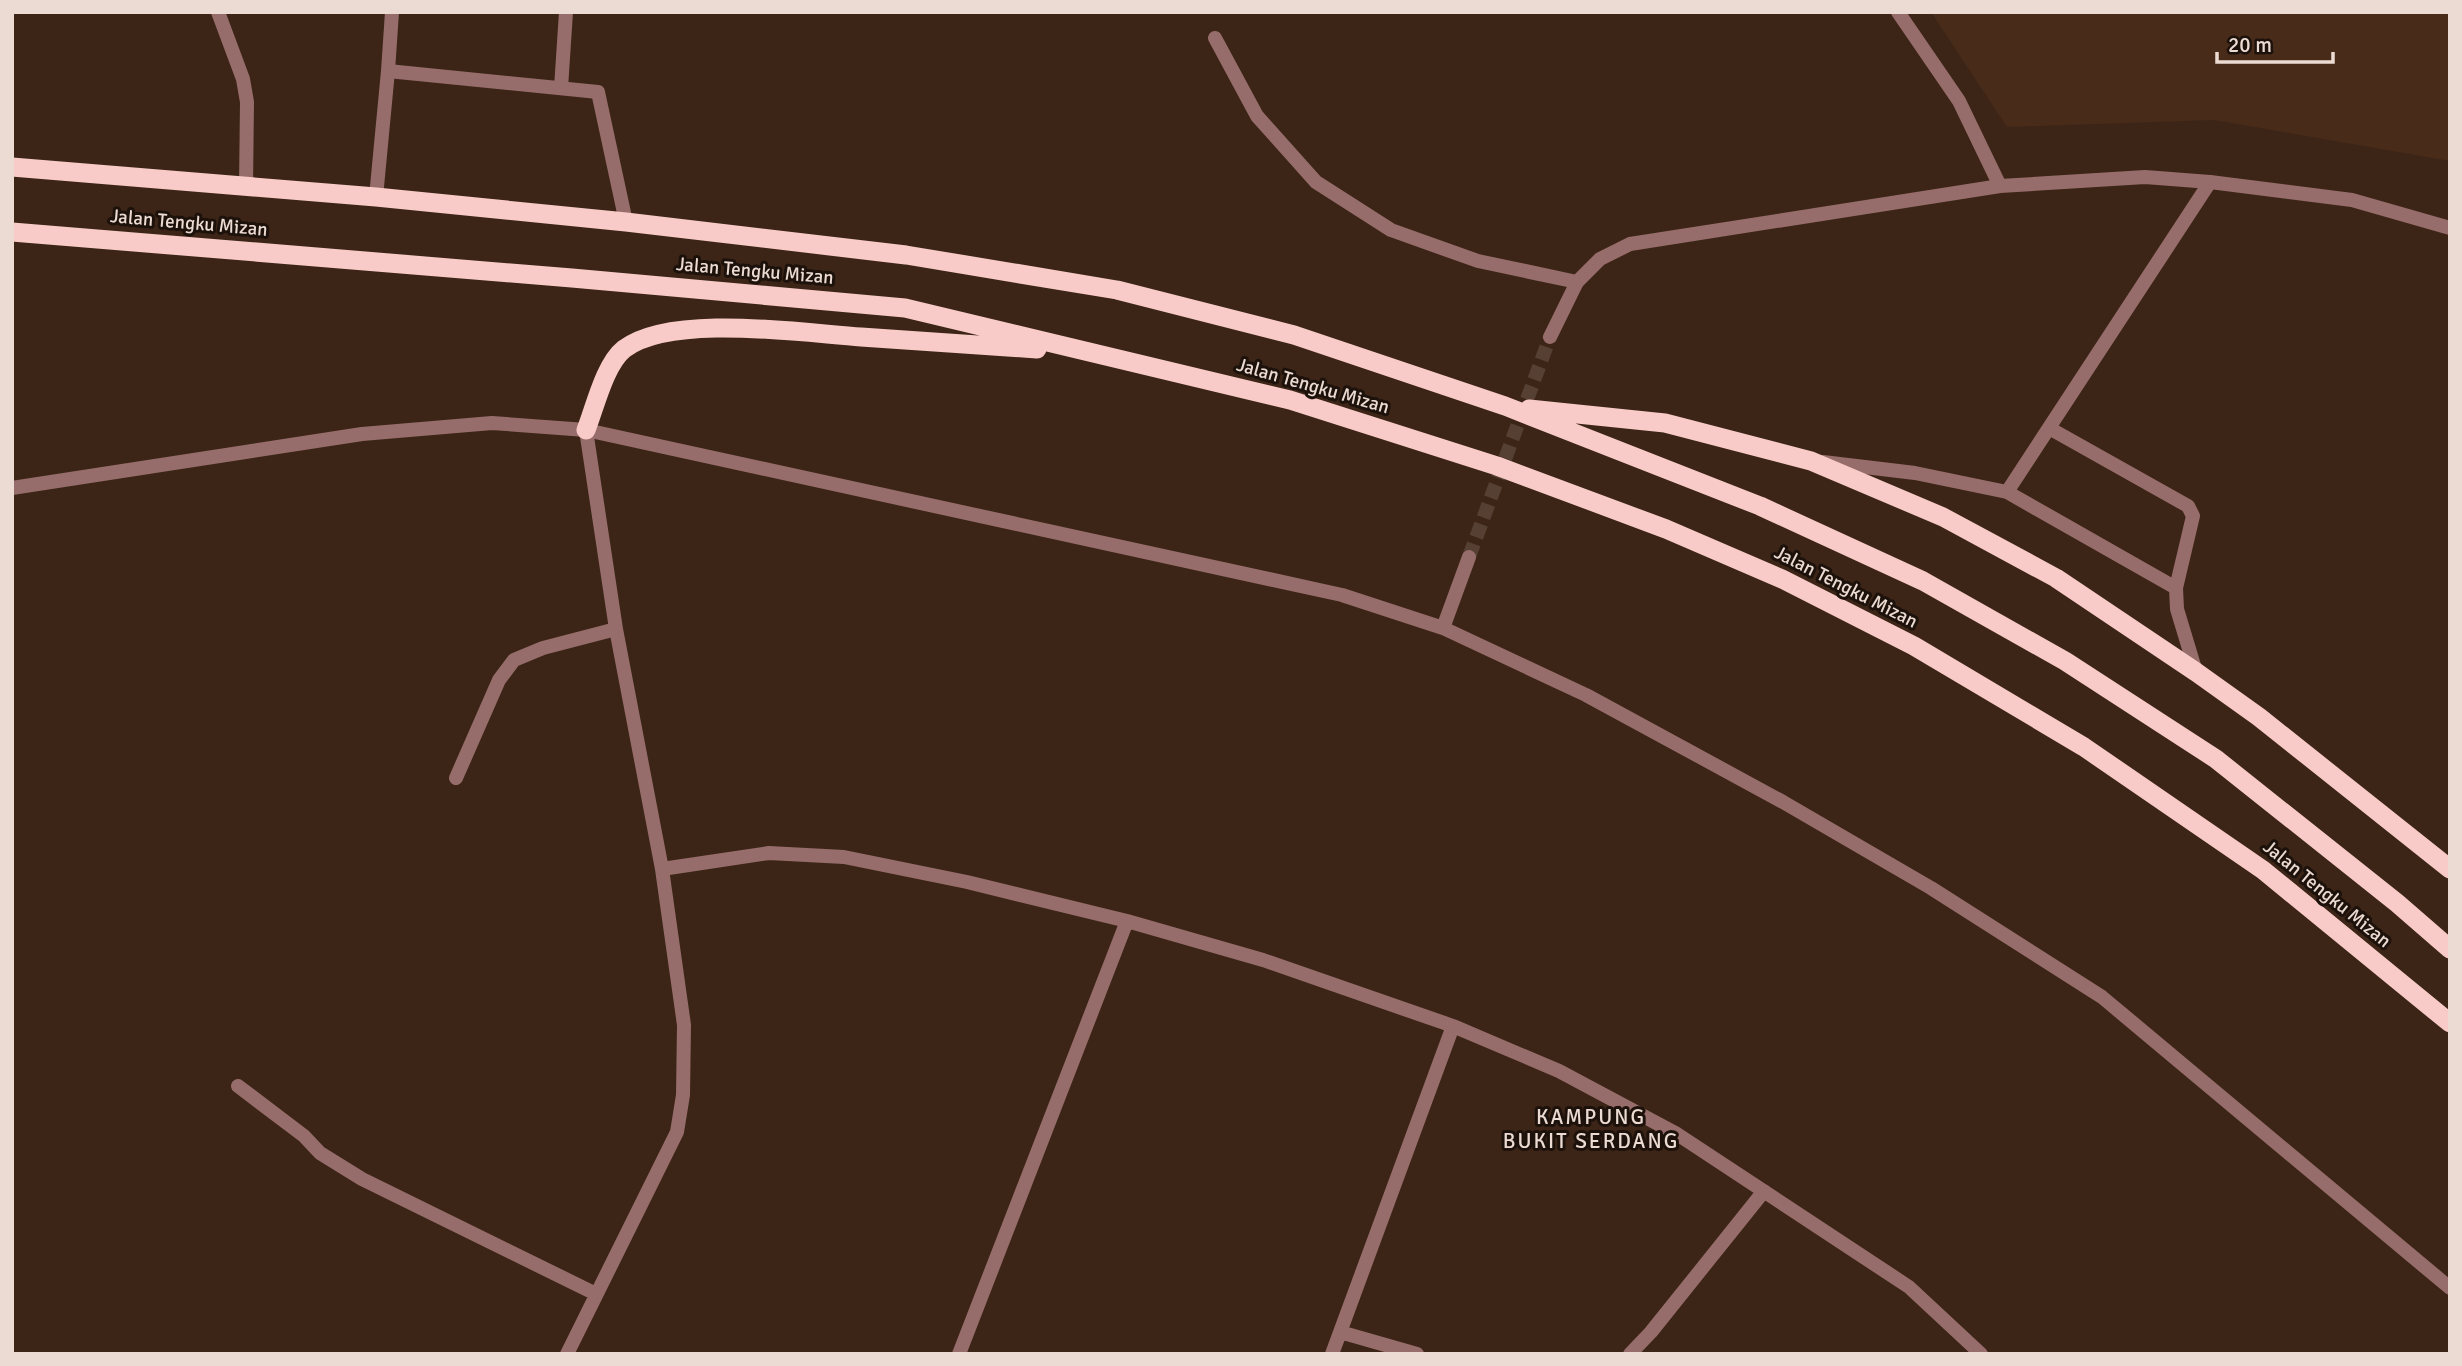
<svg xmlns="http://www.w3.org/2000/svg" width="2462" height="1366" font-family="Signika,sans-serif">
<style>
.built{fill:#482b19}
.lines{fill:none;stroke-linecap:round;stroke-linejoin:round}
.minor-tunnel{stroke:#564033;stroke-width:14;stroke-dasharray:14 7;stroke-linecap:butt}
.service{stroke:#976d6b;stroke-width:14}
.minor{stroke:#976d6b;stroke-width:14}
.trunk{stroke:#f8cbc8;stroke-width:19}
.labels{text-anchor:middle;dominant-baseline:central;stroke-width:6;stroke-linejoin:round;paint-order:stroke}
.street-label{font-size:19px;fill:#ebdbd2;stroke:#1c110b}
.neighbourhood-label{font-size:21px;letter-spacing:2px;fill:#ebdbd2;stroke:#1c110b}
</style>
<rect width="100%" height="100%" fill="#3c2517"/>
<path class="built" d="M 1931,12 L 2450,12 L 2450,161 L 2214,120 L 2007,127 Z"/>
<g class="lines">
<path class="minor-tunnel" d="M 1469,557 L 1550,337"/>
<path class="service" d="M 1215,38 L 1257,116 L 1316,182 L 1391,230 L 1478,261 L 1577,282
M 388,71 L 392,12
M 561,88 L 566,12
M 376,197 L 388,71 L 598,92 L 626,222
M 2049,428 L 2188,506 L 2193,516 L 2176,588
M 2007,492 L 2210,182"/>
<path class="minor" d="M 218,12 L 243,79 L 247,102 L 246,186
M 1898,12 L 1959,101 L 2000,186
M 1550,337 L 1577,282 L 1600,259 L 1630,244 L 2000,186 L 2145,177 L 2210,182 L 2352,200 L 2450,228
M 1823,462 L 1915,473 L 2007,492 L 2176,588 L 2177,609 L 2196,672
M 12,488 L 362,434 L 492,423 L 586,430 L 1342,595 L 1443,628 L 1586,695 L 1783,802 L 1931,888 L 2102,997 L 2450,1288
M 1443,628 L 1469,557
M 456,778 L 499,680 L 514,660 L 543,648 L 616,629
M 662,869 L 769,853 L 844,857 L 967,882 L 1127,921 L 1263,960 L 1453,1026 L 1559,1071 L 1677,1134 L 1909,1287 L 1981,1354
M 238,1086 L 304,1136 L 320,1153 L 362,1179 L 596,1294
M 1340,1332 L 1417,1354
M 567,1354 L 677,1132 L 683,1095 L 684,1025 L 662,869 L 616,629 L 586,430
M 959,1354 L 1127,921
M 1332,1354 L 1453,1026
M 1630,1354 L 1651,1332 L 1764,1191"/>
<path class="trunk" d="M 12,167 L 376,197 L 626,222 L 906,255 L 1117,290 L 1294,335 L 1505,406 L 1760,506 L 1923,581 L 2065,661 L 2216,759 L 2397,903 L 2450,949
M 12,232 L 572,278 L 905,308 L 1290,400 L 1497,466 L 1666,529 L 1782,579 L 1914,646 L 2084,747 L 2263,870 L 2450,1023
M 1529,409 L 1665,423 L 1811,461 L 1943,517 L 2056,578 L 2196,672 L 2259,717 L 2450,869
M 586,430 C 595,407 605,364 624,349 C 671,313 802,333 861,337 C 919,341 978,345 1037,349"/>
</g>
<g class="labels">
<g class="street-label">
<text transform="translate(189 223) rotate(5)">Jalan Tengku Mizan</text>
<text transform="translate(755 271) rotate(5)">Jalan Tengku Mizan</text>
<text transform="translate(1313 386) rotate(16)">Jalan Tengku Mizan</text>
<text transform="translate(1846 587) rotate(27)">Jalan Tengku Mizan</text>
<text transform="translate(2327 894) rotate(39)">Jalan Tengku Mizan</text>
</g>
<g class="neighbourhood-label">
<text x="1591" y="1117">KAMPUNG<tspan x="1591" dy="24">BUKIT SERDANG</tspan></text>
</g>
</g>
<rect width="2462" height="1366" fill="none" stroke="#ebdbd2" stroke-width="28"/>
<path d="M2217 52v10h116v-10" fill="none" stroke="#ebdbd2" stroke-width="3.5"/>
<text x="2228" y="52" font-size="21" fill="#ebdbd2" stroke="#1c110b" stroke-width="5" paint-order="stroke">20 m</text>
</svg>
